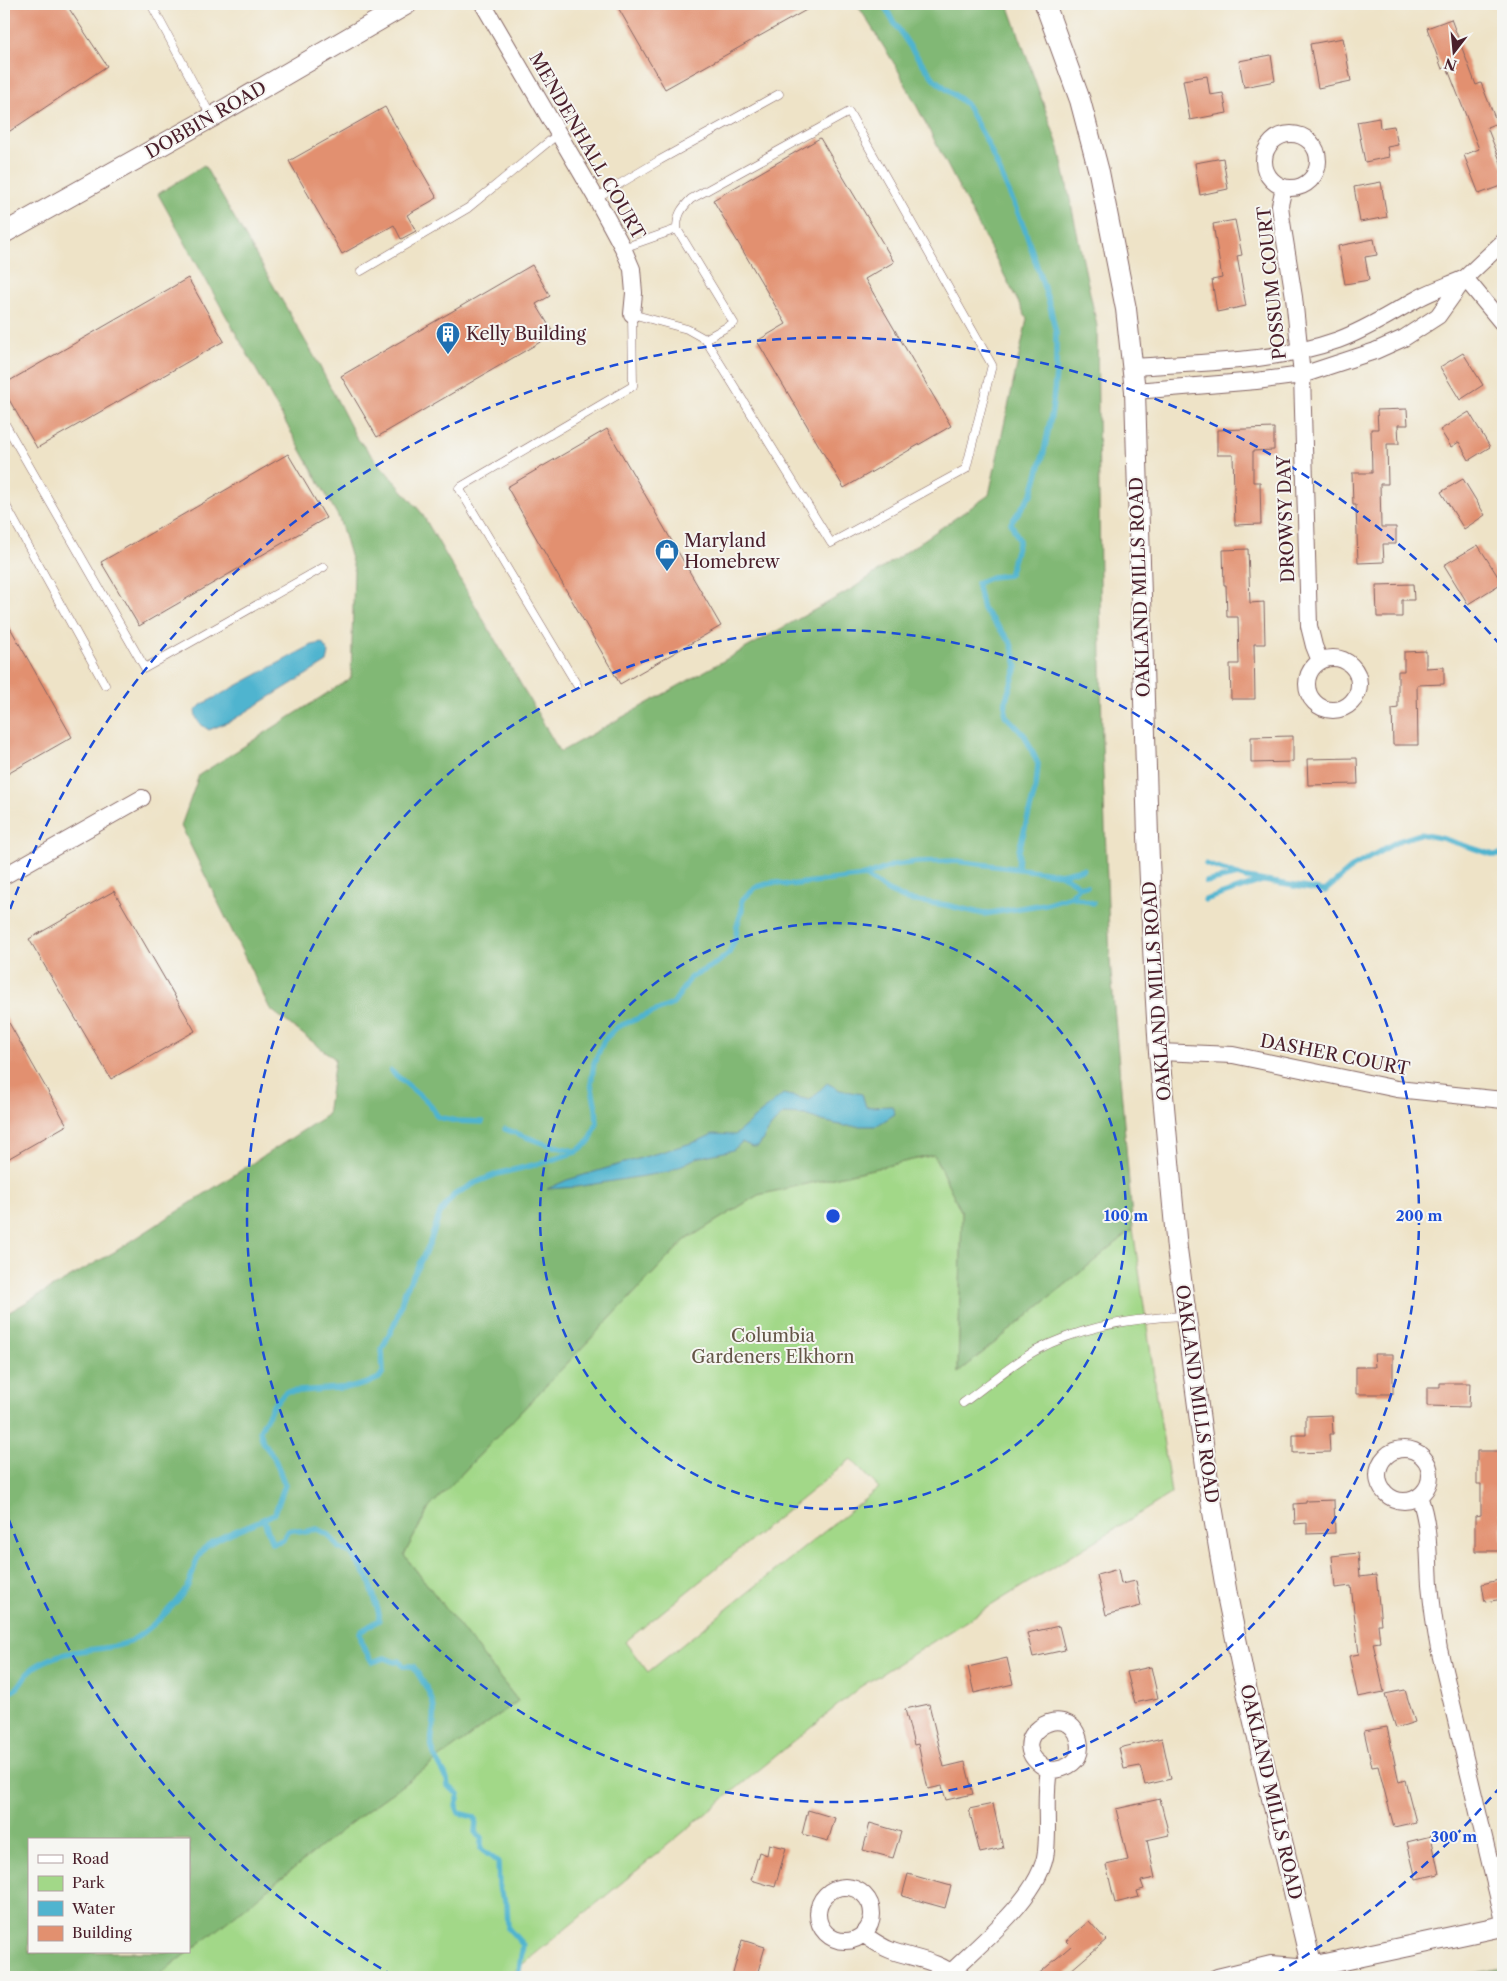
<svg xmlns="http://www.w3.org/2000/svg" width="1507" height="1981" font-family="'Libre Caslon Text',serif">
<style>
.green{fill:#a2d888;stroke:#767c5a;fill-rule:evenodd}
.forest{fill:#81b874;stroke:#666c50}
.water{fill:#50b4cf;stroke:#4d6a7d}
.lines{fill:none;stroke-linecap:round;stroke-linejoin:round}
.stream{stroke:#50b4cf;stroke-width:5.5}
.building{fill:#e2906f}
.service-casing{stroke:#836462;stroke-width:9}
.minor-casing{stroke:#836462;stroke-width:18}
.tertiary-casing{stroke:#836462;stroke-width:22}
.service{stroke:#fff;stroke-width:8}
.minor{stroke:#fff;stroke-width:16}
.tertiary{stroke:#fff;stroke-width:20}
.ring{fill:none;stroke:#1d4ed8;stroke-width:2.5;stroke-dasharray:9 6}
.labels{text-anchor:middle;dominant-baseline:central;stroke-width:4;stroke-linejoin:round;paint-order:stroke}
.street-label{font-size:18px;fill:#4a1f2b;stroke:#f6f6f2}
.poi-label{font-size:18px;fill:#4a1f2b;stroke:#f6f6f2;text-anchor:start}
.park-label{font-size:18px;fill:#645647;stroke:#f6f6f2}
.centre{fill:#1d4ed8;stroke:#f6f6f2;stroke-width:2.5}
.ring-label{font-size:15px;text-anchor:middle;font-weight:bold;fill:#1d4ed8;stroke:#f6f6f2;stroke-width:4;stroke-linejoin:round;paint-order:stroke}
</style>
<rect width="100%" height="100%" fill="#f6f6f2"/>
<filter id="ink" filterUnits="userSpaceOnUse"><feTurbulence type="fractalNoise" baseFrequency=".02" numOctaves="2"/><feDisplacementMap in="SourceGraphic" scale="10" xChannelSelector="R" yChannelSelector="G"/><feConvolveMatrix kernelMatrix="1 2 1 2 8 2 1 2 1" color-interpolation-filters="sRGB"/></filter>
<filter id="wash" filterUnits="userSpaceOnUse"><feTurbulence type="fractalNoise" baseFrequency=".0096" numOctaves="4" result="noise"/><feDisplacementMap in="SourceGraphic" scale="20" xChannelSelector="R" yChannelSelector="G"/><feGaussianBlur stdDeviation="1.12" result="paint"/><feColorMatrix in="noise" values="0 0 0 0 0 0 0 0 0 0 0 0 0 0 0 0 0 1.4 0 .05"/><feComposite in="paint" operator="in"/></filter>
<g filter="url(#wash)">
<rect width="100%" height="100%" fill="#eee3c7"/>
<path class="green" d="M 934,1155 L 962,1213 L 958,1373 L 1133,1229 L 1171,1494 L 860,1687 L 507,1977 L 156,1977 L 357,1818 L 518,1701 L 404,1555 L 429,1508 L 684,1241 L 758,1195 ZM 851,1459 L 879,1488 L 648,1672 L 625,1642 Z"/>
<path class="forest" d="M 857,4 L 1008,4 L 1059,148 L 1097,326 L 1102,745 L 1110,960 L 1133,1229 L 958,1373 L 962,1213 L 934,1155 L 758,1195 L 684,1241 L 429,1508 L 404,1555 L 518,1701 L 357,1818 L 189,1952 L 189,1840 L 29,1840 L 29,1952 L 188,1952 L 156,1977 L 4,1977 L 4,1315 L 116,1251 L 327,1115 L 335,1059 L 270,1009 L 181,826 L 199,775 L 351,678 L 354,569 L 339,518 L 158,194 L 204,165 L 318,363 L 356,437 L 421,512 L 560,752 L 852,589 L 989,495 L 1027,319 L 897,68 Z
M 1503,1968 L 1503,1977 L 1453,1977 Z"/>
<path class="water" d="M 322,643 L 329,653 L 327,662 L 231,721 L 209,730 C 200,724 196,722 195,711 L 201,705 L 312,645 Z
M 827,1083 L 840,1090 L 862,1094 L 866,1107 L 892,1106 L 895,1114 L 876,1126 L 844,1126 L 822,1121 L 805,1115 L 783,1114 L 771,1127 L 758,1147 L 752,1147 L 742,1142 L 733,1150 L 696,1158 L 668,1172 L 576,1187 L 547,1189 L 567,1180 L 698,1141 L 713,1134 L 735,1135 L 783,1094 L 810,1100 Z"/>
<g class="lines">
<path class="stream" d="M 884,4 L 891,18 L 913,51 L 935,80 L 966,104 L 987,142 L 1024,227 L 1050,306 L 1056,333 L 1056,373 L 1052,411 L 1044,452 L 1032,493 L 1011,523 L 1019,540 L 1009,575 L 991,577 L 977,583 L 983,609 L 1010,641 L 1015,656 L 1017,667 L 1006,699 L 1005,715 L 1025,736 L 1038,764 L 1036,787 L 1019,850 L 1018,869
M 1206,864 L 1246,878 L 1325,891 L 1353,867 L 1398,841 L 1420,834 L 1441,838 L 1494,855 L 1503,855
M 1061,874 L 1080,886 L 1087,886
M 865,876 L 888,891 L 908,900 L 946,905 L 984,914 L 1045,904 L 1071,896
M 1206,882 L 1238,875
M 1080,886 L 1071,896 L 1093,903
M 1205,900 L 1262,881
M 391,1071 L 428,1102 L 438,1117 L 456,1121 L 482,1122
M 505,1129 L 545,1144 L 574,1151
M 264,1520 L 272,1543 L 283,1540 L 287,1531 L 291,1529 L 305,1532 L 317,1529 L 329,1535 L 339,1548 L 351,1553 L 369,1579 L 379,1614 L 379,1620 L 360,1632 L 362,1644 L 372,1662 L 385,1658 L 395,1662 L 400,1661 L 403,1666 L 413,1666 C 424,1684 436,1698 434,1720 C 434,1728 430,1738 432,1747 C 434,1762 448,1772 448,1786 L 459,1794 L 456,1806 L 459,1813 L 474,1817 L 476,1821 L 475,1832 L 481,1838 L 481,1849 L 498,1862 L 499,1885 L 500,1892 L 507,1904 L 508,1928 L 523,1945 L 518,1977
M 4,1693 C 23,1690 20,1680 31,1670 C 37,1664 48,1660 55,1657 C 76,1648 105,1651 126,1643 C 144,1636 177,1604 187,1587 C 193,1576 194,1563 201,1552 C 213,1536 256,1525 275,1513 L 285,1485 L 274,1457 L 263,1443 L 260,1430 L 274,1404 L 286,1392 L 353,1387 L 368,1383 L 379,1378 L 383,1372 L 382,1349 L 397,1318 L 405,1291 L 429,1245 L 440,1213 L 454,1195 L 475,1183 L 497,1174 L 542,1163 L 576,1152 L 590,1141 L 597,1123 L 596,1108 L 591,1084 L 594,1063 L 604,1040 L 617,1027 L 673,1004 L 690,978 L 717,963 L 729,953 L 736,937 L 737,926 L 742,910 L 742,900 L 756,887 L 775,882 L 788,885 L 865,876 L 894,865 L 917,862 L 955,861 L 1061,874 L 1083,869"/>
</g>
<g id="blocks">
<path class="building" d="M 4,4 L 66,4 L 107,66 L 4,135 Z
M 616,4 L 817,4 L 665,89 Z
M 1451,19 L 1476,85 L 1481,83 L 1497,123 L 1487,127 L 1503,168 L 1503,185 L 1479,194 L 1464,155 L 1479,149 L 1447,67 L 1442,69 L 1427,28 Z
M 1343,38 L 1351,81 L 1318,88 L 1310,44 Z
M 1271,55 L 1275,81 L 1244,87 L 1239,61 Z
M 1207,76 L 1210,95 L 1223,93 L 1227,113 L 1190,120 L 1183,80 Z
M 385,107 L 437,198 L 407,215 L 416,231 L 401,239 L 394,225 L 342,254 L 289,161 Z
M 1379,118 L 1380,128 L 1394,126 L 1398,145 L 1387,147 L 1389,157 L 1365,162 L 1357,122 Z
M 820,138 L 894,262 L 865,279 L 951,426 L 844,488 L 757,341 L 786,324 L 713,200 Z
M 1223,158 L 1228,189 L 1200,195 L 1195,163 Z
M 1381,182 L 1387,217 L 1360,222 L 1354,187 Z
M 1235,220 L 1242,255 L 1237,256 L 1246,306 L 1217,312 L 1212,280 L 1222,278 L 1213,224 Z
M 1374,239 L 1377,255 L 1365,257 L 1369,280 L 1345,284 L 1338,246 Z
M 532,265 L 550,296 L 536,304 L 554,334 L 377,437 L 341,376 Z
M 188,278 L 224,341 L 37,448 L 4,391 L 4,384 Z
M 1463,353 L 1483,385 L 1460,400 L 1440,367 Z
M 1407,409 L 1408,425 L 1398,425 L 1399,444 L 1387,444 L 1388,484 L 1380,484 L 1381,527 L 1396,527 L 1396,544 L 1383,544 L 1384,562 L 1358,563 L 1356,505 L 1353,505 L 1352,473 L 1372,473 L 1371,429 L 1378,429 L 1377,410 Z
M 1469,412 L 1490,447 L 1469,460 L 1459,442 L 1451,447 L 1440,430 Z
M 1274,428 L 1274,450 L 1253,451 L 1253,482 L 1260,482 L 1261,524 L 1235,525 L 1233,455 L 1217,455 L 1217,430 Z
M 607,429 L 721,626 L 620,684 L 507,487 Z
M 288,454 L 326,518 L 139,626 L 101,562 Z
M 1463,479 L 1485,515 L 1464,529 L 1441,492 Z
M 1478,545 L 1502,583 L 1468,604 L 1444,565 Z
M 1248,549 L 1250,603 L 1264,602 L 1265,644 L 1254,644 L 1255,699 L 1231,699 L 1230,664 L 1239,664 L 1238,617 L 1227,617 L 1226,585 L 1224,585 L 1223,550 Z
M 1413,584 L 1414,600 L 1402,600 L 1402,617 L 1377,617 L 1376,585 Z
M 4,617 L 72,737 L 4,776 Z
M 1426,651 L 1426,668 L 1444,667 L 1444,684 L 1417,685 L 1418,745 L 1393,745 L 1392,709 L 1398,708 L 1398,671 L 1404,671 L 1404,652 Z
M 1293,736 L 1293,762 L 1251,763 L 1251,737 Z
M 1357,758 L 1358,784 L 1308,785 L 1307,759 Z
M 114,891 L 195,1031 L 111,1079 L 29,939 Z
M 4,1014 L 67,1125 L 4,1161 Z
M 1374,1354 L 1393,1354 L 1393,1394 L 1356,1394 L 1356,1367 L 1375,1367 Z
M 1440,1383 L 1470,1383 L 1469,1407 L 1427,1406 L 1427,1387 L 1440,1387 Z
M 1332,1415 L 1333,1434 L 1329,1434 L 1330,1452 L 1293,1453 L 1293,1435 L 1306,1435 L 1306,1416 Z
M 1477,1451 L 1503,1451 L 1503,1484 L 1500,1484 L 1500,1515 L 1502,1515 L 1503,1551 L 1475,1551 L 1475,1516 L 1481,1515 L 1481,1484 L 1477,1484 Z
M 1334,1500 L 1335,1533 L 1307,1534 L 1307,1523 L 1295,1524 L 1294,1504 L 1306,1503 L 1306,1501 Z
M 1358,1553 L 1360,1577 L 1376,1575 L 1381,1624 L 1378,1624 L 1380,1642 L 1373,1643 L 1384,1692 L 1358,1697 L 1349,1656 L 1359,1654 L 1351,1586 L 1335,1588 L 1332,1556 Z
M 1118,1569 L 1121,1584 L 1136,1581 L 1141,1606 L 1106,1615 L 1097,1575 Z
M 1503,1579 L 1503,1599 L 1485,1602 L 1482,1584 Z
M 1059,1626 L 1065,1650 L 1033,1657 L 1027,1633 Z
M 1007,1658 L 1013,1684 L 974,1693 L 968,1667 Z
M 1151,1667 L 1158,1698 L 1135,1703 L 1127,1672 Z
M 1405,1690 L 1415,1722 L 1396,1728 L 1385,1694 Z
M 929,1704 L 944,1767 L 965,1762 L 973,1794 L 946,1800 L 942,1786 L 928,1789 L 918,1744 L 914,1745 L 905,1709 Z
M 1387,1727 L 1399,1782 L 1405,1780 L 1416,1822 L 1394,1827 L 1378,1766 L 1372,1767 L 1364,1731 Z
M 1162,1738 L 1171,1779 L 1145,1785 L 1140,1766 L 1124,1769 L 1119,1748 Z
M 1160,1799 L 1169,1835 L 1147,1840 L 1155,1878 L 1141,1881 L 1144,1889 L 1137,1891 L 1139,1897 L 1115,1903 L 1106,1865 L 1128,1860 L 1116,1809 Z
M 993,1804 L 1003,1848 L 980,1853 L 969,1809 Z
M 808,1810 L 835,1818 L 828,1841 L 802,1834 Z
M 870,1823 L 901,1832 L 893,1858 L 863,1850 Z
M 1431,1836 L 1439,1874 L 1416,1879 L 1407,1842 Z
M 769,1844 L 786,1848 L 775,1887 L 751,1880 L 759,1852 L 767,1855 Z
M 908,1874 L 951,1886 L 945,1908 L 902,1896 Z
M 1089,1921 L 1106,1940 L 1063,1977 L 1035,1977 L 1071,1946 L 1066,1941 Z
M 742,1940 L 765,1947 L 757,1975 L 752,1974 L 751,1977 L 732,1977 Z"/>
</g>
</g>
<g filter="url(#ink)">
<use href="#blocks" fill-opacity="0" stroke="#836462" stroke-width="1"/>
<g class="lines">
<defs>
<path id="service" d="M 151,4 L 211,116
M 849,112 L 992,365 L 966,469 L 831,543 L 705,339 L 734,323 L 677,229 C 677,215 681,209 691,199 Z
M 596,198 L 660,160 L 779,94
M 623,248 L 677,229
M 361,271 L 468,208 L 558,134
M 4,422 L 145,668 L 324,567
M 4,502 L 105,685
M 577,685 L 459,488 L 633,386 L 632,314 L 687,329 L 705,339
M 963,1403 C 987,1386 1010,1365 1035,1351 C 1081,1326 1133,1318 1184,1316"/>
<path id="minor" d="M 483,4 L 596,198 L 623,248 L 632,269 L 634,293 L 632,314
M1264 161a27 27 0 1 1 54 0a27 27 0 1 1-54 0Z
M 1284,187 L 1280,205 L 1282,222 L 1294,297 L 1302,375 L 1309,626 L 1314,646 L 1320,661
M 1465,278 L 1503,324
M 1133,367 C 1201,362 1273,363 1338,340 C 1368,329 1391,313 1419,298 C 1433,290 1450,285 1465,278
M 1135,391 L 1256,381 L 1302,375 L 1375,351 L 1404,338 L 1438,316 L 1465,278 L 1503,242
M1307 684a26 26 0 1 1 52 0a26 26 0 1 1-52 0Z
M 4,876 L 142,798
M 1159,1052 L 1233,1055 L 1397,1089 L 1503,1100
M1378 1475a26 26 0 1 1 52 0a26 26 0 1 1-52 0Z
M 1419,1496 C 1430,1525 1428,1555 1430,1584 C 1432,1606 1435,1628 1439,1649 L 1503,1917
M818 1914a27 27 0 1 1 54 0a27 27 0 1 1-54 0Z
M 863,1934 C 872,1940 880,1946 890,1950 C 913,1959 938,1960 957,1977
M 951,1972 C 982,1942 1042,1894 1046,1851 C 1049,1824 1044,1797 1049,1770 C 995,1742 1068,1695 1079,1740 C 1084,1762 1066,1770 1049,1770
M 1217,1977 L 1271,1964 L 1311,1967"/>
<path id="tertiary" d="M 1045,4 L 1080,100 L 1099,172 L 1126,309 L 1135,391 L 1148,837 L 1154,968 L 1159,1052 L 1177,1249 L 1209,1488 L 1227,1595 L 1247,1692 L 1314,1977
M 4,233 L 212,117 L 407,4
M 1311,1967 L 1503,1926"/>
</defs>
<use href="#service" class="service-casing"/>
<use href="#minor" class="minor-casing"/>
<use href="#tertiary" class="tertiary-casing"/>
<use href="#service" class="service"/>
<use href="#minor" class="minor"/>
<use href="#tertiary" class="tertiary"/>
</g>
</g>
<g class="ring">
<circle cx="833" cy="1216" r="293"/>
<circle cx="833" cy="1216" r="586"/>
<path d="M1501 1786A878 878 0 0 1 1272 1976M394 1976A878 878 0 0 1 5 1509M5 923A878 878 0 0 1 1501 646"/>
</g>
<defs>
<symbol id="building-pin" viewBox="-11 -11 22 30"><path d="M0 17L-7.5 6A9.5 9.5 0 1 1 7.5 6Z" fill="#1f6fb2" stroke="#f6f6f2"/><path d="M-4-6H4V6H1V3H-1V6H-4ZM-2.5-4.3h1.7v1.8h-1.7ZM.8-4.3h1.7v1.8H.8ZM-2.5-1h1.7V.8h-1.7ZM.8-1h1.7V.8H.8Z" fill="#fff"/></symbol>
<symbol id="shop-pin" viewBox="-11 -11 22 30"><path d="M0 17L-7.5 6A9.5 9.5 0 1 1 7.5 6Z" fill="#1f6fb2" stroke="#f6f6f2"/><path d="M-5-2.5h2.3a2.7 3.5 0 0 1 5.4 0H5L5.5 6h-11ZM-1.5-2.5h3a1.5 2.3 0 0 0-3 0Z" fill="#fff"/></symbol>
</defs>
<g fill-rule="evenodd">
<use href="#building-pin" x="434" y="320" width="28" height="38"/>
<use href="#shop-pin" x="653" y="537" width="28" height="38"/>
</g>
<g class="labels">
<g class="street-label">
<text transform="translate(206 120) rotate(-30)">DOBBIN ROAD</text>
<text transform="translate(587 146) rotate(60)">MENDENHALL COURT</text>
<text transform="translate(1272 283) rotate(-96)">POSSUM COURT</text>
<text transform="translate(1286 519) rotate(-92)">DROWSY DAY</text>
<text transform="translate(1140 587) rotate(-92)">OAKLAND MILLS ROAD</text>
<text transform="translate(1157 991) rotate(-94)">OAKLAND MILLS ROAD</text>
<text transform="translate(1335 1055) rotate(11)">DASHER COURT</text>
<text transform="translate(1197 1394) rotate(82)">OAKLAND MILLS ROAD</text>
<text transform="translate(1271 1792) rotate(77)">OAKLAND MILLS ROAD</text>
</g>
<g class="poi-label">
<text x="466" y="334">Kelly Building</text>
<text x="684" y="541">Maryland<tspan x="684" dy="21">Homebrew</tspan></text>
</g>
<g class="park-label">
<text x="773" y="1336">Columbia<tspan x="773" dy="21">Gardeners Elkhorn</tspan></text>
</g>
</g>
<circle cx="833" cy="1216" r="8" class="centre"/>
<g class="ring-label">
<text x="1126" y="1221">100 m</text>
<text x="1419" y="1221">200 m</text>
<text x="1454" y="1842">300 m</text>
</g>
<rect width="1507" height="1981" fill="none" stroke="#f6f6f2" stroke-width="20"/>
<rect x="28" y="1838" width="162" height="115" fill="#f6f6f2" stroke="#b1a0a2"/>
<rect x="38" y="1855" width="25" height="8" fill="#ffffff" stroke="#b1a0a2"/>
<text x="72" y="1864" font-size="15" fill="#4a1f2b">Road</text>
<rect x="38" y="1876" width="25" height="15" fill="#a2d888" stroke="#b1a0a2"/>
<text x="72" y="1888" font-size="15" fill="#4a1f2b">Park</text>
<rect x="38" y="1901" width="25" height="15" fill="#50b4cf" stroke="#b1a0a2"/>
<text x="72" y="1914" font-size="15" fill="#4a1f2b">Water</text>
<rect x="38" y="1926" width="25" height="15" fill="#e2906f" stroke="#b1a0a2"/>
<text x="72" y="1938" font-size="15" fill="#4a1f2b">Building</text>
<g transform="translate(1454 52) rotate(196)" stroke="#f6f6f2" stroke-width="4" paint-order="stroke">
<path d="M0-4L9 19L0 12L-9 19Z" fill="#4a1f2b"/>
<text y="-8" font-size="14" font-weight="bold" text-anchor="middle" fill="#4a1f2b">N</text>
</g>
</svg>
